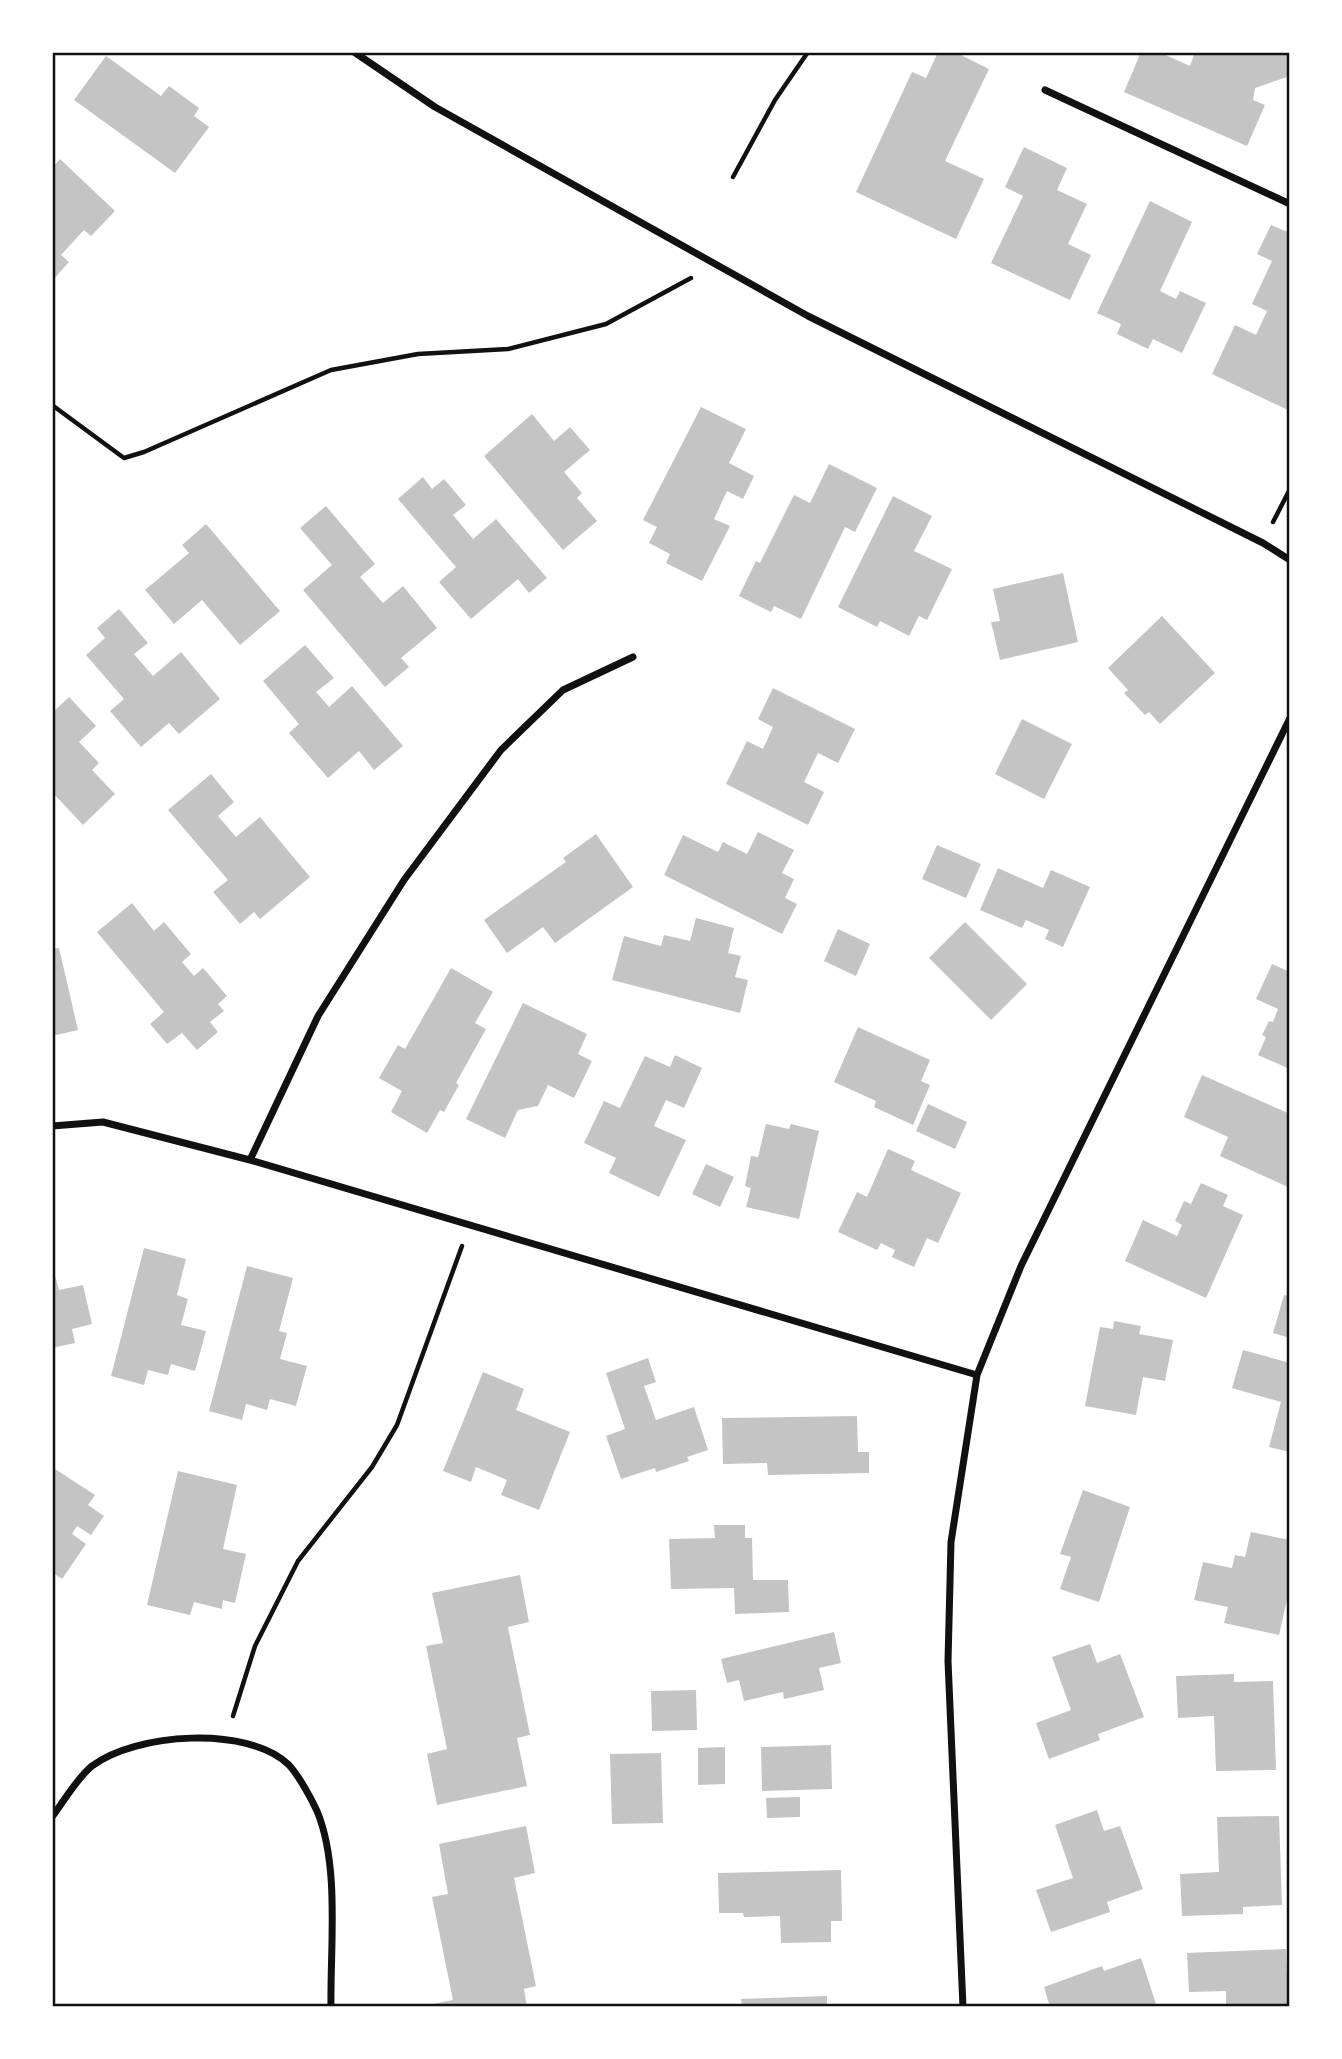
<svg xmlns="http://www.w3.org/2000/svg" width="1342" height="2059" font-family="'Archivo Narrow',sans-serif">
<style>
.building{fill:#c4c4c4}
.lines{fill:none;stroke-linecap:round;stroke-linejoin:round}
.path{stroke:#111;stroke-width:4.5}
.minor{stroke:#111;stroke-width:7}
.neatline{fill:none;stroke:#111;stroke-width:2.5}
</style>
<rect width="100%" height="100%" fill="#fff"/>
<path class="building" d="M 938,52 L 955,52 L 989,69 L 945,161 L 984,179 L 956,239 L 856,192 L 912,72 L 926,78 Z
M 1141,52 L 1159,52 L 1190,66 L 1195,52 L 1290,52 L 1290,76 L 1255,88 L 1253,100 L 1265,105 L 1247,146 L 1124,92 Z
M 106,56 L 161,96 L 169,86 L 199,108 L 194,116 L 209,127 L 175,173 L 74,100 Z
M 1024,147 L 1067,168 L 1057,190 L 1087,204 L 1068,244 L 1091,255 L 1070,300 L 991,263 L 1023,196 L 1005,187 Z
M 60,159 L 115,211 L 91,236 L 84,230 L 61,255 L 69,262 L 52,281 L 52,168 Z
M 1150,201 L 1192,222 L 1160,291 L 1176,299 L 1180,291 L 1206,303 L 1182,353 L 1153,339 L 1148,349 L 1117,334 L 1121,324 L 1097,313 Z
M 1271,225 L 1290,233 L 1290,411 L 1212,374 L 1235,325 L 1256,335 L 1267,311 L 1252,304 L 1272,261 L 1257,254 Z
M 701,407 L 746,429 L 729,463 L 754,476 L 743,499 L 727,491 L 714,519 L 730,526 L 702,581 L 666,563 L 670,554 L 649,543 L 657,527 L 643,520 Z
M 532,414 L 554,441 L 570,427 L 590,450 L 564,472 L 582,493 L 577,498 L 597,521 L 563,550 L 484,456 Z
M 829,464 L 877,488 L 855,532 L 845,527 L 801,619 L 774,606 L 771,612 L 739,596 L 756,561 L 760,563 L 794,495 L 810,503 Z
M 423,477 L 432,489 L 444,479 L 466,505 L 453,515 L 473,539 L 496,519 L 547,578 L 529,593 L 518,579 L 471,619 L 439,582 L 456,567 L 398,499 Z
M 893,496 L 932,516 L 914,551 L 952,569 L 927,620 L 919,616 L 909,636 L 880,621 L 877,627 L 838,607 Z
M 326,506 L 375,564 L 360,577 L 383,603 L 403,586 L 437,628 L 401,658 L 409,667 L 385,687 L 303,590 L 332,565 L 300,528 Z
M 206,524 L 280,611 L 240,645 L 202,600 L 174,624 L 145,590 L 189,553 L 182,545 Z
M 1063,573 L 1078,642 L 1000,660 L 991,622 L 1000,621 L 993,589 Z
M 119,609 L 148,643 L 134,654 L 153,676 L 181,652 L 220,699 L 179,734 L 169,723 L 141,747 L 110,711 L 124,699 L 86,655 L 105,638 L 97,628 Z
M 1162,616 L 1215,673 L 1160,724 L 1149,712 L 1145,715 L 1124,693 L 1128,690 L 1108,668 Z
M 305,645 L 334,678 L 316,692 L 329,707 L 352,686 L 403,746 L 374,770 L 359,751 L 328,778 L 289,733 L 299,724 L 263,681 Z
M 773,688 L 855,729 L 838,763 L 818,753 L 804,782 L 824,792 L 808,825 L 726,784 L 747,741 L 763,749 L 773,727 L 758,719 Z
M 69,697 L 96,726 L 79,742 L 99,763 L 92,770 L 115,794 L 83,825 L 52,792 L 52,713 Z
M 1022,719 L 1072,744 L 1044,799 L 995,774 Z
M 211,774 L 234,802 L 218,816 L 236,837 L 260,817 L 310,877 L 260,919 L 254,912 L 240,924 L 213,892 L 228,880 L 168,810 Z
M 758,832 L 794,850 L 782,873 L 794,879 L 785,898 L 797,904 L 782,934 L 664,875 L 683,835 L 718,852 L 723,842 L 747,854 Z
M 596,834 L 633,887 L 555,943 L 543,927 L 507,953 L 484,920 L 566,862 L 563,858 Z
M 937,845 L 981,864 L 966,898 L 922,879 Z
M 998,868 L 1043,888 L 1051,870 L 1090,887 L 1063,947 L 1045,939 L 1049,930 L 1026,920 L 1022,928 L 980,910 Z
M 132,903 L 154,931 L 164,922 L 191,954 L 182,962 L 194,976 L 203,968 L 227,996 L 218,1004 L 224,1011 L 210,1022 L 218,1032 L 197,1050 L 182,1033 L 167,1044 L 150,1024 L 164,1012 L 97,932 Z
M 696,918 L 734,928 L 728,953 L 741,956 L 735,977 L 748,980 L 740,1013 L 612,980 L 624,936 L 661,946 L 664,935 L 690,941 Z
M 965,922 L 1027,984 L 991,1020 L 929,958 Z
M 838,929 L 870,944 L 856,976 L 824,961 Z
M 59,948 L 78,1030 L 52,1036 L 52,949 Z
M 1272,964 L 1290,972 L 1290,1069 L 1258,1055 L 1266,1037 L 1262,1035 L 1269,1021 L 1273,1022 L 1278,1009 L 1256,999 Z
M 451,968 L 493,992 L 475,1023 L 486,1029 L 456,1083 L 459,1085 L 444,1112 L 440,1110 L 427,1133 L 391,1112 L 402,1091 L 379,1078 L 398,1045 L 405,1049 Z
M 523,1003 L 587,1034 L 578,1054 L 592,1061 L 574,1098 L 548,1085 L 538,1106 L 518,1110 L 505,1138 L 466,1119 Z
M 858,1027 L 930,1060 L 921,1081 L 930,1085 L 913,1125 L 874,1107 L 876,1101 L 834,1082 Z
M 675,1055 L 702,1068 L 684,1108 L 666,1100 L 654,1126 L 686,1140 L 659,1197 L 609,1173 L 616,1158 L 584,1143 L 604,1101 L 620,1108 L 645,1056 L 670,1067 Z
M 1202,1075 L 1290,1114 L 1290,1188 L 1220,1156 L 1228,1137 L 1184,1117 Z
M 928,1104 L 967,1122 L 955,1149 L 916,1131 Z
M 766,1124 L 789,1129 L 791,1124 L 819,1131 L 799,1219 L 746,1207 L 751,1188 L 745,1186 L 751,1156 L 758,1157 Z
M 888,1149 L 915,1161 L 911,1170 L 961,1193 L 938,1243 L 927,1238 L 914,1267 L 892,1257 L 895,1250 L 881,1243 L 877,1250 L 838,1232 L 857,1192 L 867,1197 Z
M 706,1164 L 734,1177 L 720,1207 L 692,1194 Z
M 1201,1183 L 1228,1195 L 1223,1206 L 1243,1215 L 1206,1298 L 1125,1261 L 1143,1220 L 1177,1236 L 1182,1225 L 1175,1221 L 1184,1201 L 1191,1204 Z
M 144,1248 L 186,1259 L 177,1295 L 188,1299 L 181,1325 L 206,1331 L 195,1371 L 171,1364 L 168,1375 L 148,1370 L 144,1385 L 111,1376 Z
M 52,1265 L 59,1290 L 83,1285 L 92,1324 L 72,1329 L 75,1343 L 52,1348 Z
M 247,1266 L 293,1278 L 279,1331 L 287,1333 L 280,1359 L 307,1366 L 296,1406 L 270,1399 L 267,1410 L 246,1404 L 242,1420 L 209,1411 Z
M 1284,1295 L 1290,1296 L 1290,1338 L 1273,1333 Z
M 1114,1321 L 1141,1326 L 1139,1334 L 1173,1340 L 1165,1381 L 1143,1377 L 1136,1415 L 1085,1406 L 1100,1327 L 1113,1329 Z
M 1243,1350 L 1290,1363 L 1290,1452 L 1269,1447 L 1281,1402 L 1232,1388 Z
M 648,1358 L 656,1382 L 644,1386 L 656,1420 L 694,1407 L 708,1450 L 687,1457 L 689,1461 L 656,1472 L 655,1468 L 621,1479 L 606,1436 L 625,1429 L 606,1373 Z
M 483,1372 L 524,1389 L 516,1410 L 570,1432 L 539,1510 L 501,1495 L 507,1480 L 476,1467 L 471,1482 L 443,1471 Z
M 857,1416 L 858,1452 L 869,1452 L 869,1473 L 768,1475 L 767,1463 L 723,1464 L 722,1418 Z
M 52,1467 L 95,1495 L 88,1505 L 104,1516 L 91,1535 L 77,1526 L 72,1534 L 86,1544 L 62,1579 L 52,1572 Z
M 178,1471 L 237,1485 L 223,1549 L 246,1554 L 235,1603 L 223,1600 L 222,1609 L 194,1602 L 190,1615 L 147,1605 Z
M 1083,1490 L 1130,1507 L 1099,1602 L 1060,1589 L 1071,1557 L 1060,1554 Z
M 714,1525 L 745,1525 L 745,1538 L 752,1538 L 753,1580 L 788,1580 L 789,1612 L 735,1614 L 734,1588 L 671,1589 L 669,1539 L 715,1538 Z
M 1251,1532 L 1290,1540 L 1290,1586 L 1279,1635 L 1224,1623 L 1228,1607 L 1194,1600 L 1203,1562 L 1232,1568 L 1235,1555 L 1245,1557 Z
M 520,1575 L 529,1622 L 508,1627 L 530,1735 L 517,1738 L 527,1786 L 437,1805 L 427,1754 L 447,1749 L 426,1646 L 443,1643 L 432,1593 Z
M 834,1632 L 841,1663 L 819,1668 L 824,1690 L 784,1699 L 783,1692 L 744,1701 L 739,1680 L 727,1683 L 721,1659 Z
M 1090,1644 L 1097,1663 L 1120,1654 L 1144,1717 L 1098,1734 L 1100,1740 L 1049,1759 L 1036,1723 L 1071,1710 L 1052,1657 Z
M 1234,1674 L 1234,1682 L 1273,1681 L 1276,1770 L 1216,1771 L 1214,1716 L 1178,1718 L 1176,1676 Z
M 696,1690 L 697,1730 L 652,1731 L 651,1691 Z
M 831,1745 L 832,1789 L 762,1791 L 761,1747 Z
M 725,1747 L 725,1784 L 698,1785 L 698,1748 Z
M 661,1753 L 663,1823 L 612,1824 L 610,1754 Z
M 800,1797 L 800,1817 L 767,1818 L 766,1798 Z
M 1097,1810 L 1104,1831 L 1120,1826 L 1143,1889 L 1107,1902 L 1110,1912 L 1051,1932 L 1036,1890 L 1073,1878 L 1055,1825 Z
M 1279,1816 L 1282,1905 L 1243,1907 L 1243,1914 L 1182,1916 L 1180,1874 L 1219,1872 L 1217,1817 Z
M 526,1826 L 535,1873 L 514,1878 L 536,1986 L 524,1989 L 527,2007 L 433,2007 L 432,2004 L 453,2000 L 432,1897 L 448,1894 L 439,1844 Z
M 841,1870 L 842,1921 L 831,1921 L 831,1942 L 781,1943 L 780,1916 L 744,1917 L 743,1913 L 719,1913 L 718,1873 Z
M 1286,1949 L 1288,2007 L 1226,2007 L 1226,1991 L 1189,1992 L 1187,1953 Z
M 1141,1958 L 1157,2007 L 1050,2007 L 1044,1987 L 1102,1966 L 1104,1971 Z
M 827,1996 L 827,2007 L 742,2007 L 741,1999 Z"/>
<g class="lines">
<path class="path" d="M 733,177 L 775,100 L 808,52
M 52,405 L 124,458 L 144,452 L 331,370 L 418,354 L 508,349 L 606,324 L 691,278
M 1273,522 L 1290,489
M 233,1716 L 255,1646 L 298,1561 L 372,1467 L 397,1425 L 462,1246"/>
<path class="minor" d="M 354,52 L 435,107 L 808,316 L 1263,543 L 1290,560
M 1045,90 L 1290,204
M 52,1126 L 103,1122 L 250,1160 L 977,1375
M 250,1160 L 318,1016 L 404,880 L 501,750 L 563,690 L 633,657
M 52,1817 C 64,1801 77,1778 92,1766 C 135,1733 248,1725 289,1765 C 299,1776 311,1798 317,1811 C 340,1866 330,1947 331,2007
M 963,2007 L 948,1661 L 951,1542 L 977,1375 L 1021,1266 L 1290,718"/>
</g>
<rect width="1342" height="2059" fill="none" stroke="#ffffff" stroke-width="108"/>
<rect x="54" y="54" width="1234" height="1951" class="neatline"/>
</svg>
